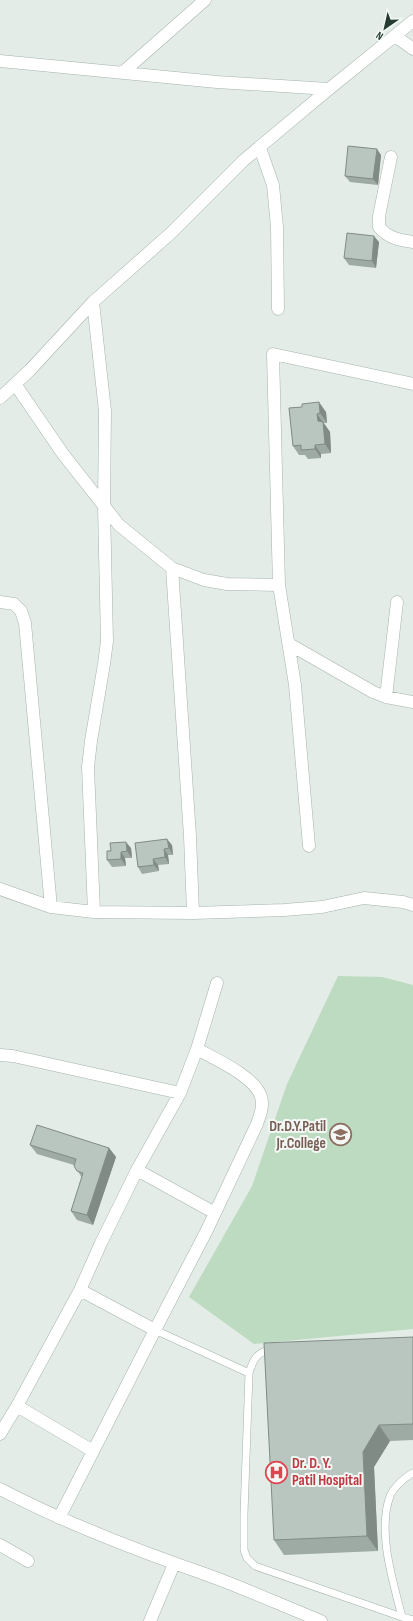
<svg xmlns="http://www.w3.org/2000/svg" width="413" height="1621" font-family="'Sofia Sans Condensed',sans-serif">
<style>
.park{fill:#bddbc0}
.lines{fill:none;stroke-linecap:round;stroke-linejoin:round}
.lane-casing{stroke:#a6b3ac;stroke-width:8}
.street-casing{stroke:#a6b3ac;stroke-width:13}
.lane{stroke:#fff;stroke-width:7}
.street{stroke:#fff;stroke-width:12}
.wall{fill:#9eaaa4}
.shaded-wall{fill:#818b86}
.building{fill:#b8c6bf;stroke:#818b86}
.labels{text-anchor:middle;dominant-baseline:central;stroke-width:4;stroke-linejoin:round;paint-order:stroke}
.education-label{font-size:15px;font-weight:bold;fill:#785e54;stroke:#f3f8f5;text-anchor:end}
.health-label{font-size:15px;font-weight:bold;fill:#be3a42;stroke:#f3f8f5;text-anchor:start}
</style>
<rect width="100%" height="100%" fill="#e3ece6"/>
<path class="park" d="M 338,976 L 382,977 L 413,985 L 413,1329 L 254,1344 L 189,1297 L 252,1186 L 287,1084 Z"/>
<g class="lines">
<defs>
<path id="lane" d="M 155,1330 L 249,1373
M 273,1348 C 257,1353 254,1357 249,1373 L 244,1514 L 244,1550 L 247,1558 L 255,1566 L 402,1617
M 413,1473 C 405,1477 393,1488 390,1496 C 377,1532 393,1581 402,1617 L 413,1620"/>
<path id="street" d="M 395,36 L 413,49
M 0,61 L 217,82 L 329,89
M 122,73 L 205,0
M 260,148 L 273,185 L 277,227 L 278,309
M 391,157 L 379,216 L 379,227 C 388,238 399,240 413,242
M 93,302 L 105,411 L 104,507 L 107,641 L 104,664 L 91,741 L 88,767 L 94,912
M 15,384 L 63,454 L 119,525 L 172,568 L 204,580 L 227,584 L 279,585
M 0,398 L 30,370 L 93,302 L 171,233 L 244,160 L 329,89 L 413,21
M 172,568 L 190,836 L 193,913
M 0,602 L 14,604 L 21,611 L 25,623 L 51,907
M 289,644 L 373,692 L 386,697 L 413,702
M 386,697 L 397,602
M 309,846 L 295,685 L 279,585 L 273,354 L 413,384
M 0,889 L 51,907 L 94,912 L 193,913 L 284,910 L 322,907 L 364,898 L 403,902 L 413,905
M 0,1055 L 13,1056 L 180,1093
M 137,1170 L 215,1213
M 80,1290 L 155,1330 L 207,1230 L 257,1124 C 260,1115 264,1106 261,1097 C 256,1077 215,1059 197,1049
M 17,1406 L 93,1451
M 0,1434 L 17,1406 L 80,1290 L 101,1243 L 137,1170 L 180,1093 L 197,1049 L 217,983
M 0,1489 C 65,1523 133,1549 202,1573 C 242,1587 281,1605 321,1621
M 59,1518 L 155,1330
M 0,1545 L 28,1561
M 150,1621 L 174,1564"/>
</defs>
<use href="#lane" class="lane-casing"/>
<use href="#street" class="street-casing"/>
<use href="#lane" class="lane"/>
<use href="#street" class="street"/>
</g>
<path class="wall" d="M 381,155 L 378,185 L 350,182 L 345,176 Z
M 379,242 L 376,268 L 349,265 L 344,258 Z
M 289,408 L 326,412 L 327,423 L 324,423 L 330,432 L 331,453 L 321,454 L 321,458 L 308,459 L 305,455 L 299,455 L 293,446 Z
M 135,843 L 172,845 L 173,855 L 168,855 L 169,864 L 158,865 L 159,871 L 142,874 L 138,867 Z
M 131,848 L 132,858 L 125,858 L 126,866 L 112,867 L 107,860 L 107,851 Z
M 30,1145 L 109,1148 L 116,1157 L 93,1225 L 77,1220 L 71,1211 L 82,1178 L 74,1165 L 37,1154 Z
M 413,1337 L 413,1440 L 390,1441 L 374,1467 L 378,1551 L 284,1555 L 274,1540 Z"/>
<path class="shaded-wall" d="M 377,149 L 381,155 L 378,185 L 373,179 Z
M 374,236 L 379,242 L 376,268 L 372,261 Z
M 319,402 L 326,412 L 327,423 L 320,413 Z
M 317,414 L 330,432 L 331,453 L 325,444 L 318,421 Z
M 315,445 L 321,454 L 321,458 L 315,449 Z
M 167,839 L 172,845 L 173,855 L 169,848 Z
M 126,842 L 131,848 L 132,858 L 127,851 Z
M 164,849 L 168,855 L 169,864 L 165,857 Z
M 121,852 L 125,858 L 126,866 L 121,859 Z
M 153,859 L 158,865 L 159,871 L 154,865 Z
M 109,1148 L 116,1157 L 93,1225 L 87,1215 Z
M 379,1425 L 390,1441 L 374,1467 L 378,1551 L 367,1536 L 363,1452 Z"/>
<path class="building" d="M 348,146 L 377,149 L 373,179 L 345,176 Z
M 347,233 L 374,236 L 372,261 L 344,258 Z
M 319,402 L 320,413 L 317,414 L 318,421 L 323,422 L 325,444 L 315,445 L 315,449 L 301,450 L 301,445 L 293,446 L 289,408 L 302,407 L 302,404 Z
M 167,839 L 169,848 L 164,849 L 165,857 L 153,859 L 154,865 L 138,867 L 135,843 Z
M 126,842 L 127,851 L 121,852 L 121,859 L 107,860 L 107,851 L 111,851 L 110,843 Z
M 37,1125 L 109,1148 L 87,1215 L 71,1211 L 83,1173 L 77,1171 L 74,1166 L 76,1159 L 30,1145 Z
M 413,1337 L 413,1424 L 379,1425 L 363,1452 L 367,1536 L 274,1540 L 264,1343 Z"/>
<defs>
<symbol id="school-ring" viewBox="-11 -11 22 22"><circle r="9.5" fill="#f3f8f5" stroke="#8d6e63" stroke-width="1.5"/><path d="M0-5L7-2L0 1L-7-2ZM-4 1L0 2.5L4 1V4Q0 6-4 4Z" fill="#8d6e63"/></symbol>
<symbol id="hospital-ring" viewBox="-11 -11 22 22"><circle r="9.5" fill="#f3f8f5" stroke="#e0444e" stroke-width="1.5"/><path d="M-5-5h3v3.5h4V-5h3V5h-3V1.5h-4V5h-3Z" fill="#e0444e"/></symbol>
</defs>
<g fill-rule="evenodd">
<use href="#school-ring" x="328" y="1122" width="25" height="25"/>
<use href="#hospital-ring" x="264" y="1460" width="25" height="25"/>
</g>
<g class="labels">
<g class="education-label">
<text x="326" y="1126">Dr.D.Y.Patil<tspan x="326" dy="17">Jr.College</tspan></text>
</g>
<g class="health-label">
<text x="292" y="1463">Dr. D. Y.<tspan x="292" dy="17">Patil Hospital</tspan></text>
</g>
</g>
<g transform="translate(385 28) rotate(214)" stroke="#f3f8f5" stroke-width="3" paint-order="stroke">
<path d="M0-3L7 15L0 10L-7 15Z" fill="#243b31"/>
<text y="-6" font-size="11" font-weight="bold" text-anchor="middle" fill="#243b31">N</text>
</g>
</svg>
